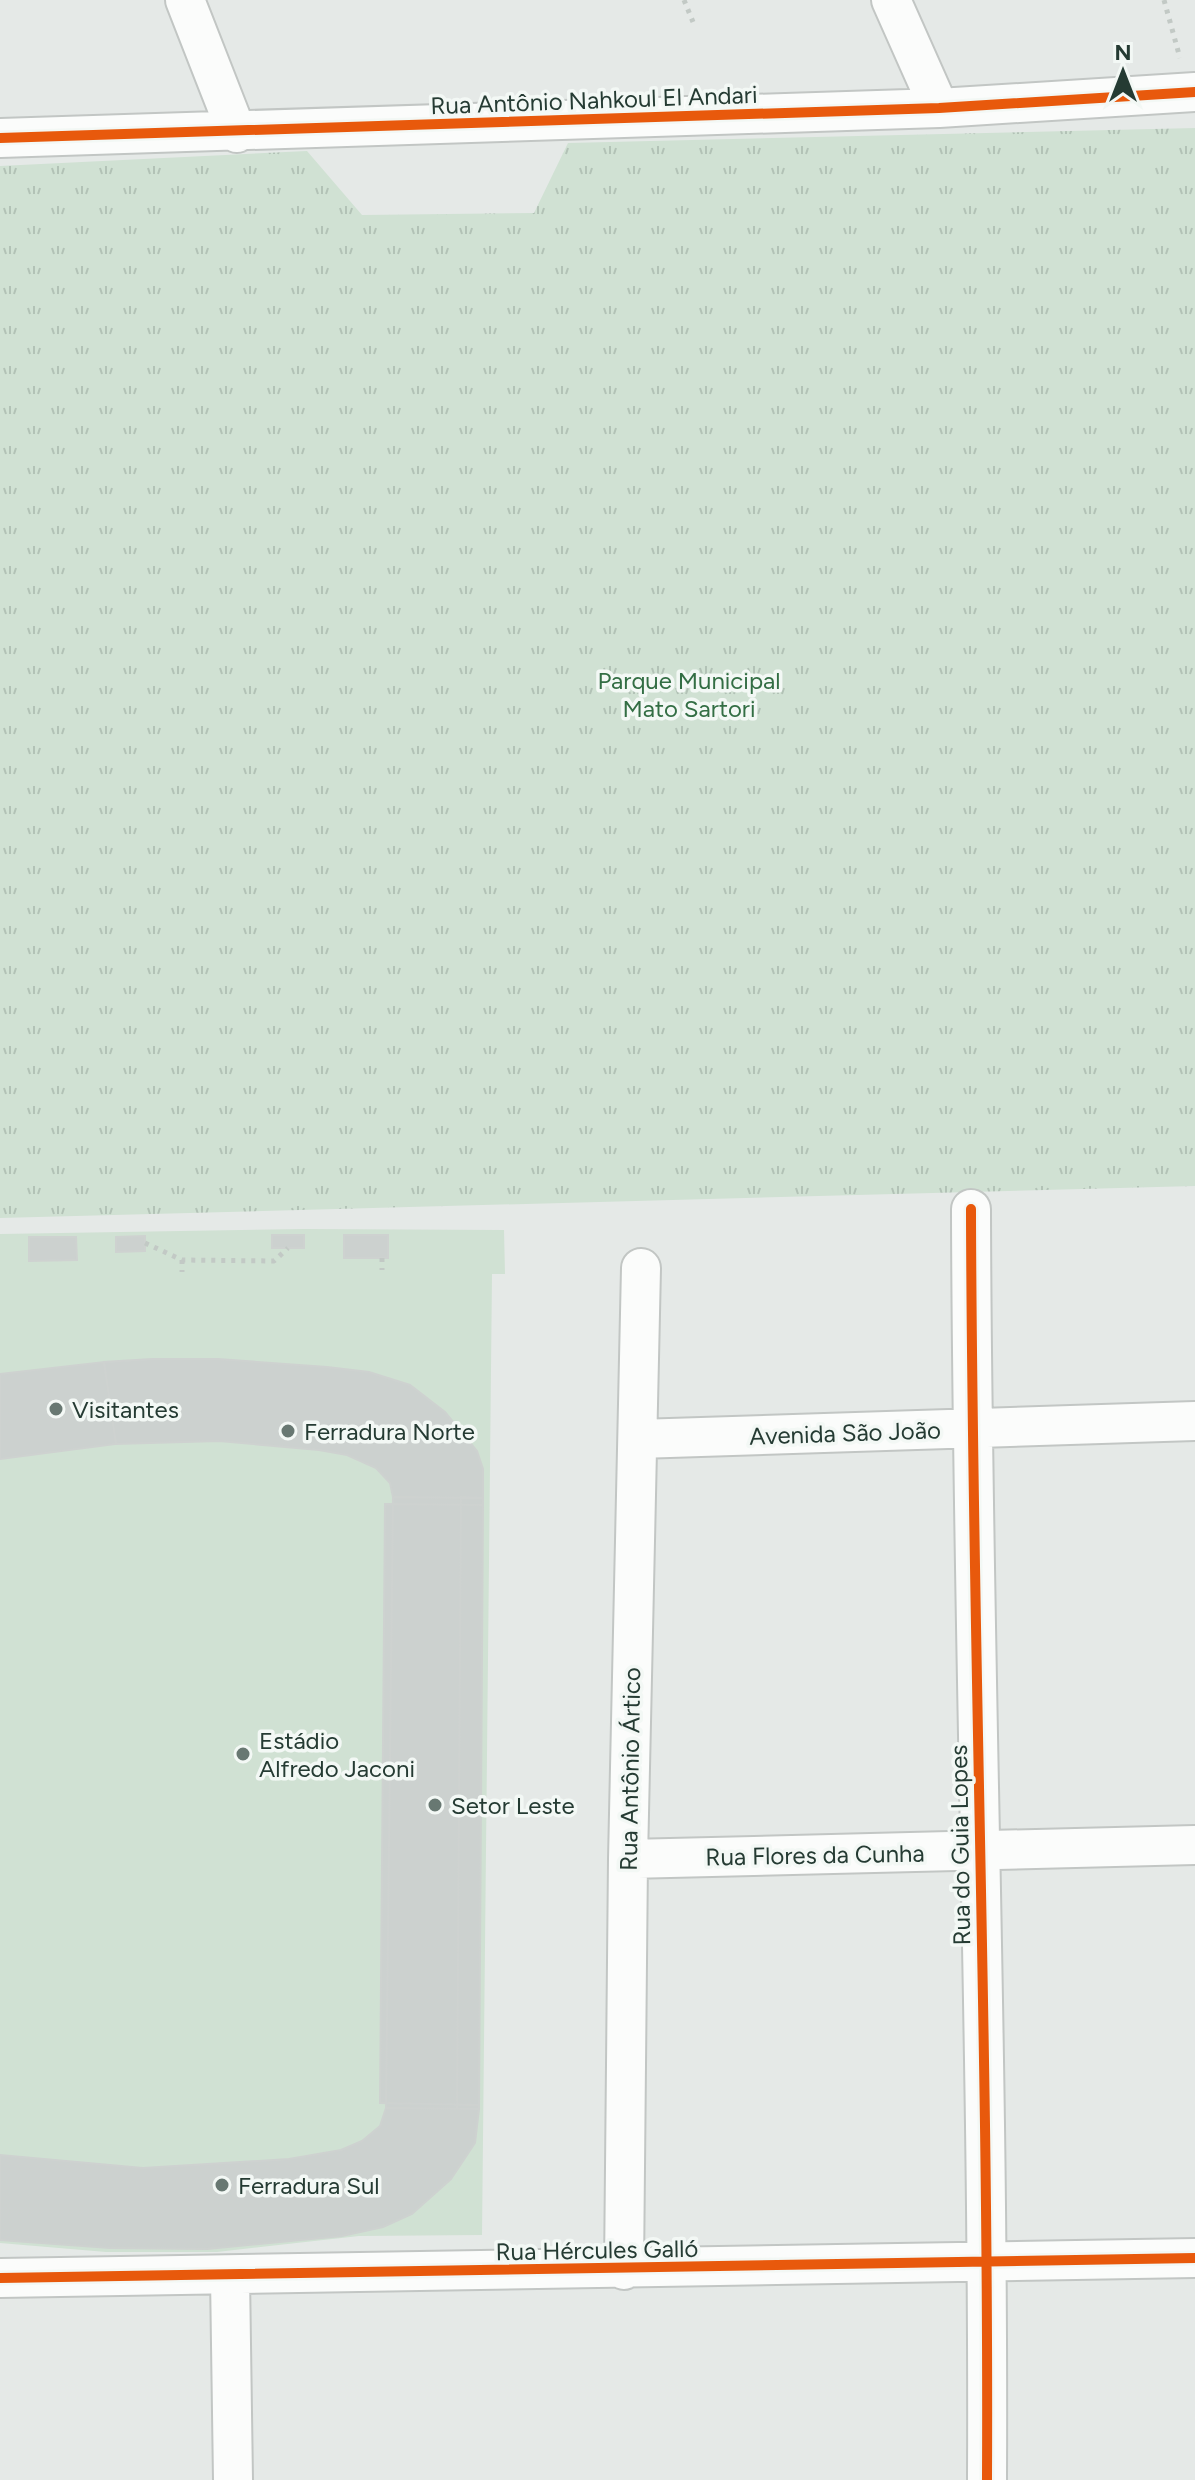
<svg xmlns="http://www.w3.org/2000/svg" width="1195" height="2480" font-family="Figtree,sans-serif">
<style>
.park{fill:url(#park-tufts)}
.pitch{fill:#d0e1d3}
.building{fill:#ccd1cf;stroke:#ced2d0;stroke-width:2}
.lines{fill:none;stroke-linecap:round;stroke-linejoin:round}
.minor-casing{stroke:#c2c6c4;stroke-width:42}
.path{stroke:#c2c9c5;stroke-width:5;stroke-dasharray:4 6;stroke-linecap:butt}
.minor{stroke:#fbfcfb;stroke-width:38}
.cycleway-casing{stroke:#f3f8f5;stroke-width:15}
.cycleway{stroke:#e8590c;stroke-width:10}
.poi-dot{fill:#687872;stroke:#f3f8f5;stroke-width:3}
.labels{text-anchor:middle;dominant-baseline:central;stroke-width:7;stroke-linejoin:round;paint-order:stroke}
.street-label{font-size:24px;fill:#253b33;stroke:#f3f8f5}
.park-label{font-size:24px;fill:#336e44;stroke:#f3f8f5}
.poi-label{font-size:24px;fill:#253b33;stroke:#f3f8f5;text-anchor:start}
</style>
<defs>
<pattern id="park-tufts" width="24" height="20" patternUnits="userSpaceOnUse" patternTransform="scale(2)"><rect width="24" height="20" fill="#d0e1d3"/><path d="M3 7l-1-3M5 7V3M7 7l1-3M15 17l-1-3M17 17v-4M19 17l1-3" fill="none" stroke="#b2c2b6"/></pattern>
</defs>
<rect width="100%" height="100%" fill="#e5e9e7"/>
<path class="park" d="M 1195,128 L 1195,1186 L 0,1218 L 0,166 L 307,151 L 362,215 L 534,213 L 568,143 Z"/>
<path class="pitch" d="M 304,1229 L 504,1230 L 505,1274 L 492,1274 L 482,2235 L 359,2236 L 217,2252 L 106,2252 L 0,2243 L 0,1234 Z"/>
<path class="building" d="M 272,1235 L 304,1235 L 304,1248 L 272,1248 Z
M 344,1235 L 388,1235 L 388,1258 L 344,1258 Z
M 145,1236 L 145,1251 L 116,1252 L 116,1237 Z
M 29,1237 L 76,1237 L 77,1260 L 29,1261 Z
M 152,1359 L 218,1359 L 327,1367 L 369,1372 L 410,1385 L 445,1412 L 477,1451 L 483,1469 L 483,1498 L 393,1497 L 390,1483 L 376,1468 L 347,1455 L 319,1450 L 219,1441 L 116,1444 L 104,1362 Z
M 104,1362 L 116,1444 L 0,1459 L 0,1374 Z
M 393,1497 L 483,1498 L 479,2109 L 386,2108 Z
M 461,1497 L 483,1498 L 479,2109 L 457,2109 Z
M 385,1504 L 483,1505 L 479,2105 L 380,2103 Z
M 386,2108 L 479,2109 L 475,2143 L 451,2179 L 412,2214 L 383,2227 L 342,2236 L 207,2249 L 110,2248 L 0,2240 L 0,2155 L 143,2168 L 289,2159 L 341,2150 L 362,2141 L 380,2126 Z"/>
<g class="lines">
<defs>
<path id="minor" d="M 185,0 L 237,133
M 891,0 L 939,108
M 0,138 L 939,108 L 1195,92
M 971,1209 C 972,1632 989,2056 987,2480
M 638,1439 L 1195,1421
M 628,1859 L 1195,1845
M 624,2270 L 628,1859 L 641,1268
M 230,2276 L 233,2480
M 0,2278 L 1195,2258"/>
</defs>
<use href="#minor" class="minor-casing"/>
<path class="path" d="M 684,0 L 693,22
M 1164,0 L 1180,58
M 145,1243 L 182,1260 L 274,1261 L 288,1248
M 382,1258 L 382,1270
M 182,1260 L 182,1272"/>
<use href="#minor" class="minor"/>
<defs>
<path id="cycleway" d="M 0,138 L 939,108 L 1195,92
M 971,1209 C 972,1632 989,2056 987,2480
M 0,2278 L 1195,2258"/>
</defs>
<use href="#cycleway" class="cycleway-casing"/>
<use href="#cycleway" class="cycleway"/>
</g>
<g class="poi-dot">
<circle cx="56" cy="1409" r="8"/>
<circle cx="288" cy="1431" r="8"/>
<circle cx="243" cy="1754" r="8"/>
<circle cx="435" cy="1805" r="8"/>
<circle cx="222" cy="2185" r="8"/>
</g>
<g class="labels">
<g class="street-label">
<text transform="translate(594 100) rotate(-2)">Rua Antônio Nahkoul El Andari</text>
<text transform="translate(845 1433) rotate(-2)">Avenida São João</text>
<text transform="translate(630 1769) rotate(-89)">Rua Antônio Ártico</text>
<text transform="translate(960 1845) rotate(-91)">Rua do Guia Lopes</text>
<text transform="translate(815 1855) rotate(-1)">Rua Flores da Cunha</text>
<text transform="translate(597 2250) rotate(-1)">Rua Hércules Galló</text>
</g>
<g class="park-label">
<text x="689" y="680">Parque Municipal<tspan x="689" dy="28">Mato Sartori</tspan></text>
</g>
<g class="poi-label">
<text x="72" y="1409">Visitantes</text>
<text x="304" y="1431">Ferradura Norte</text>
<text x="259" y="1740">Estádio<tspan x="259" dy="28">Alfredo Jaconi</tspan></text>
<text x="451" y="1805">Setor Leste</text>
<text x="238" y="2185">Ferradura Sul</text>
</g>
</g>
<g transform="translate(1123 72)" stroke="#f3f8f5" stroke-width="6" paint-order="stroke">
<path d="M0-6L14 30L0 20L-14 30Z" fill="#253b33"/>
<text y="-12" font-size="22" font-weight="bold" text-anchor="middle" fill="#253b33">N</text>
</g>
</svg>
